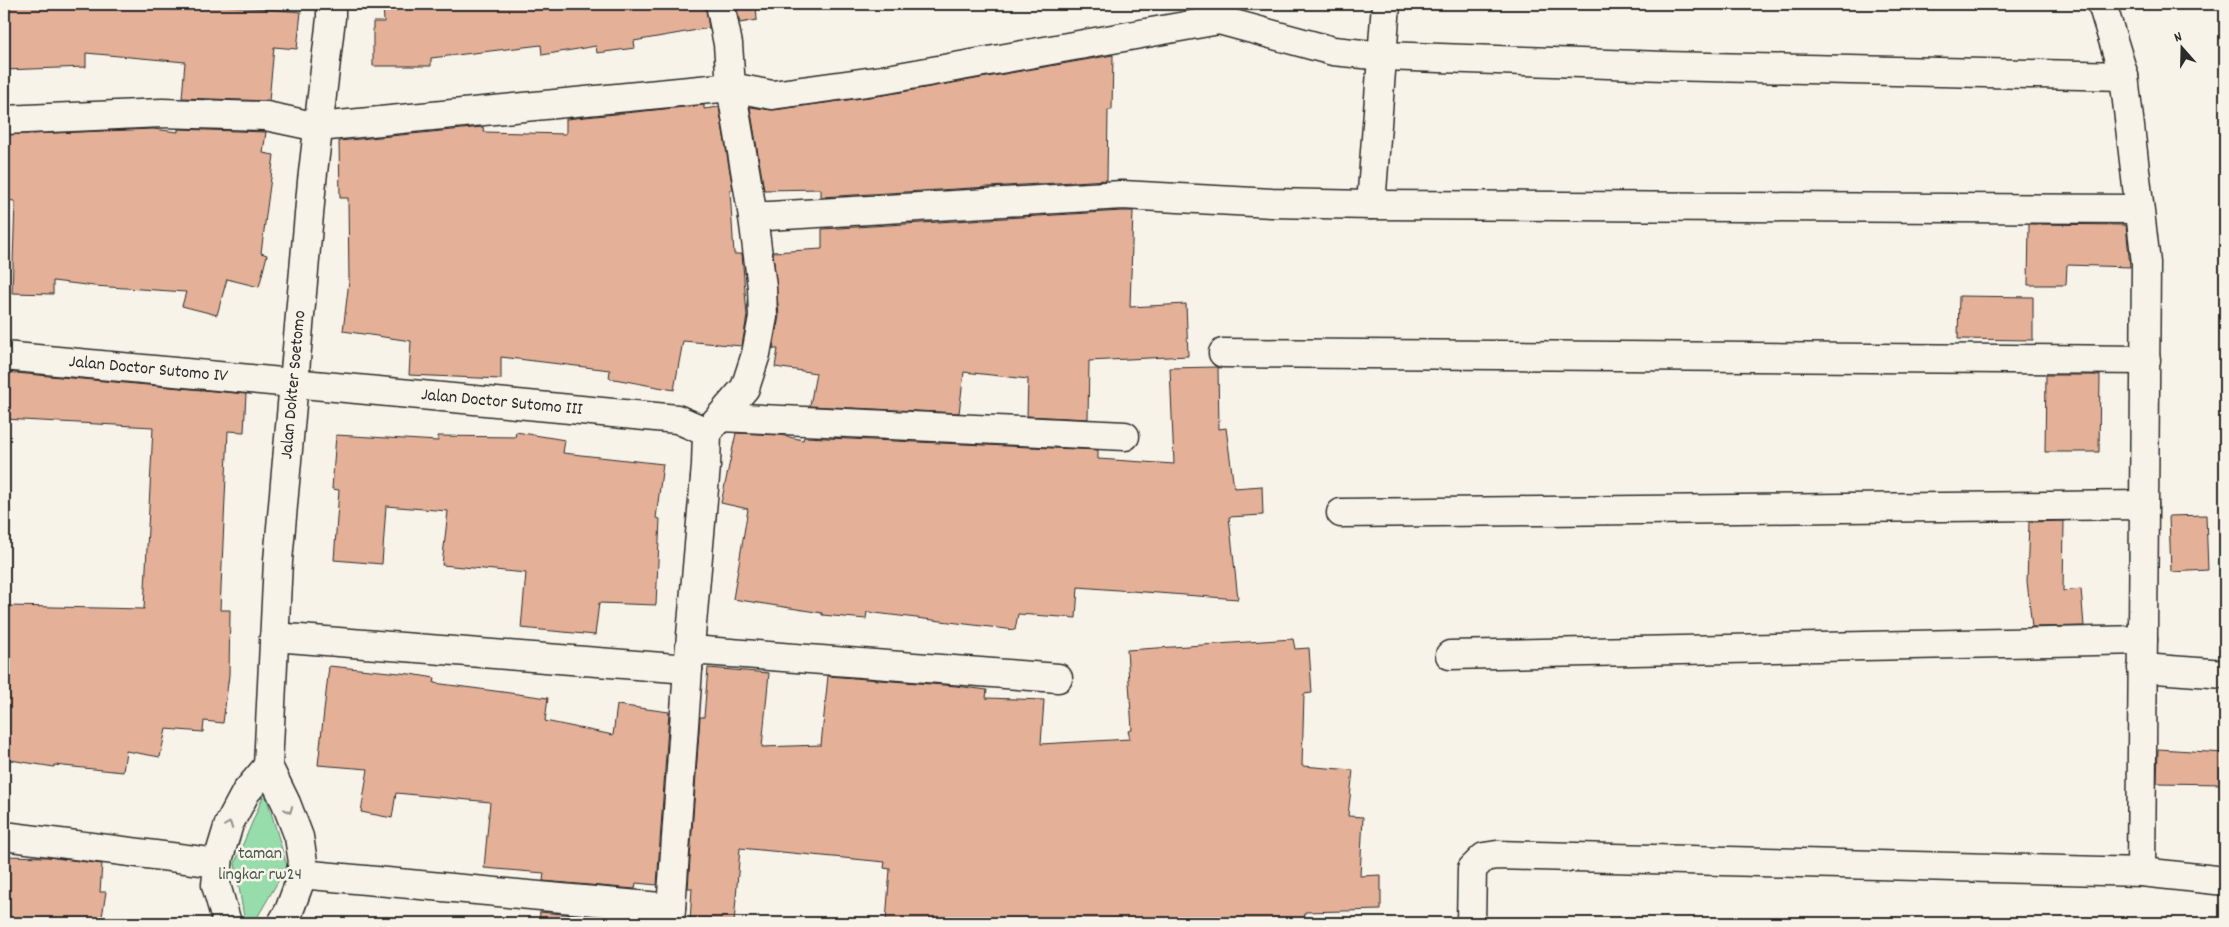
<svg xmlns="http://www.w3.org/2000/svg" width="2229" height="927" font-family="Dekko,sans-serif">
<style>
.green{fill:#96ddab;stroke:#60846b}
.building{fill:#e4b097;stroke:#2b2b2b}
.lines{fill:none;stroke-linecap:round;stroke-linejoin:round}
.street-casing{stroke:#2b2b2b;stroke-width:31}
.secondary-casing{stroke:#2b2b2b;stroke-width:31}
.street{stroke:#f7f3e8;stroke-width:28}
.secondary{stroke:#f7f3e8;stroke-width:28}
.oneway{stroke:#918f8a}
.labels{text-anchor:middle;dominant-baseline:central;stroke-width:5;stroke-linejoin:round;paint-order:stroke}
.street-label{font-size:18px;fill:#2b2b2b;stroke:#f7f3e8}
.park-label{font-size:18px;fill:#46584b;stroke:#f7f3e8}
</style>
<rect width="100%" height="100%" fill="#f7f3e8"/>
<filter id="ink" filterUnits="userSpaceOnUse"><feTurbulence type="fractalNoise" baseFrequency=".02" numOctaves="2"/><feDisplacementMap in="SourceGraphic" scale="10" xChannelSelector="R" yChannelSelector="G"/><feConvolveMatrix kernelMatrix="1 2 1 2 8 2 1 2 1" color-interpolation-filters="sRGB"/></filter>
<g filter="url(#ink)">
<path class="green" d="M 265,792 L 287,866 L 254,923 L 245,923 L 235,863 Z"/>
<path class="building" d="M 4,4 L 207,4 L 301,12 L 297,49 L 274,47 L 269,101 L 182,98 L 185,62 L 86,53 L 86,67 L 4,70 Z
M 383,4 L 705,4 L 709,28 L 634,41 L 635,48 L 597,53 L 596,46 L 542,55 L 541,45 L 431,58 L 431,66 L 373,66 L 373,22 L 384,22 Z
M 736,4 L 756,4 L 757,20 L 740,23 Z
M 1113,55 L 1112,110 L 1108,110 L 1107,180 L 821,197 L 821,189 L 764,190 L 750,107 L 774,110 L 884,95 Z
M 704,105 L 704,109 L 719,107 L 733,190 L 730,190 L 734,254 L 742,254 L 747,316 L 742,346 L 683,341 L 674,390 L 609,378 L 610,370 L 501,357 L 501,379 L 409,375 L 411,341 L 343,331 L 349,281 L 348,198 L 340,198 L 339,141 L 483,127 L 484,132 L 566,134 L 566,119 Z
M 153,129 L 178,132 L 178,129 L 266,132 L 263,153 L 274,155 L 261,253 L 267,255 L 259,287 L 227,279 L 217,315 L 182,306 L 186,292 L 94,286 L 53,281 L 53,294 L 12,293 L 15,201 L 4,200 L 4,135 Z
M 1122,211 L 1133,211 L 1130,307 L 1186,304 L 1188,356 L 1089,361 L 1088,419 L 1027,416 L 1028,379 L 964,372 L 959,413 L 810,406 L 816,373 L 775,367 L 778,349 L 773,349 L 779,316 L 773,252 L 822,249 L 822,229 Z
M 2029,224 L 2126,225 L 2130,267 L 2067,265 L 2066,285 L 2028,285 Z
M 1959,296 L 2033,297 L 2033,340 L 1958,339 Z
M 1216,367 L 1218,367 L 1219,429 L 1226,428 L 1234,488 L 1262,486 L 1263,515 L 1229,517 L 1238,599 L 1078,587 L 1076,618 L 1018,614 L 1015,630 L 867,612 L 866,619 L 822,615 L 822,613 L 733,599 L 748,509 L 721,503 L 736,433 L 780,435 L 803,440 L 804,437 L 1098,450 L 1098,459 L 1174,464 L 1170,368 Z
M 5,372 L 246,394 L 244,432 L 228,431 L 220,610 L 230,610 L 229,675 L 223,723 L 204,721 L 203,732 L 166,729 L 160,757 L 126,751 L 123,772 L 54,765 L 54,767 L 4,759 L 4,673 L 8,645 L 9,606 L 144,609 L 153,427 L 4,419 Z
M 2046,375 L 2100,375 L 2099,452 L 2045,452 Z
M 516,432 L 565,440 L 563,453 L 663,464 L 656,518 L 660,519 L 656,605 L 599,603 L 595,635 L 521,628 L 526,573 L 442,565 L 448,511 L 386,506 L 382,564 L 334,560 L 339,490 L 332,489 L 336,435 L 438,441 L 438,436 L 515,437 Z
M 2206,515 L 2208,570 L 2171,572 L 2169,516 Z
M 2064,521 L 2063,591 L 2081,589 L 2084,626 L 2032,627 L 2027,581 L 2029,522 Z
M 1293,639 L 1295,649 L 1309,648 L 1312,693 L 1304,694 L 1302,766 L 1353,770 L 1348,816 L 1363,817 L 1360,876 L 1381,875 L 1381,910 L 1305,912 L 1304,923 L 1233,923 L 1195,917 L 1195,922 L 1135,920 L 1135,923 L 912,923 L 886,921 L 890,869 L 884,868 L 885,862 L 740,848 L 734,923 L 690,923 L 692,888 L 688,888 L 700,717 L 704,717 L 708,668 L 769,673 L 762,747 L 821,745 L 828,676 L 956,686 L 987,690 L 986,698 L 1044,700 L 1041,744 L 1130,739 L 1128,731 L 1132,730 L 1127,650 Z
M 329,666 L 410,674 L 435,678 L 434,683 L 548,698 L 545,721 L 613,735 L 617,705 L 669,712 L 657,885 L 636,883 L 635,889 L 543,881 L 544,873 L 484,868 L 490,802 L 396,793 L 392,818 L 361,812 L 368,769 L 318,765 Z
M 2158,749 L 2225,753 L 2225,784 L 2157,783 Z
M 4,856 L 48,857 L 102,864 L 100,892 L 106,892 L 101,923 L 4,923 Z
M 540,912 L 633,920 L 633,923 L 539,923 Z"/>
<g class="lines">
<defs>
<g id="street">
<path d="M 2102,4 L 2124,76 L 2146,263 L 2141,872"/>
<path d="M 4,120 L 162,113 L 266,116 L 318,127 L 731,87 L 772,95 L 882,80 L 1219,20 L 1333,51 L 1383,56 L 1664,66 L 2124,76"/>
<path d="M 1371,205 L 1386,4"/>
<path d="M 753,217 L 1122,195 L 1272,203 L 1371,205 L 2139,209"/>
<path d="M 1223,353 L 2146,360"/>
<path id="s1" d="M 4,356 L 677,419 L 707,432"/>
<path d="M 720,417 L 1125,436"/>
<path d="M 1341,513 L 2144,505"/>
<path d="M 274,637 L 688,669"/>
<path d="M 691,650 L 1058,678"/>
<path d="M 1450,655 L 2143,640"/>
<path d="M 2142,668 L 2225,674"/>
<path d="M 4,836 L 218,863"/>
<path d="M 300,874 L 671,908"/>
<path d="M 670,923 L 688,669 L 706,466 L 707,432 L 745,388 L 756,354 L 763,317 L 762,287 L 753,217 L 731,87 L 728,44 L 720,4"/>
<path d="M 1471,923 L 1472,869 L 1484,857 L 1497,855 L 2141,872 L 2225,881"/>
</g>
<g id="secondary">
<path d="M 227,923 L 216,885 L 219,857 L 229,824 L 246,792 L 268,766"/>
<path id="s2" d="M 282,923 L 289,911 L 299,884 L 303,862 L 299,837 L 286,803 L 268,766 L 278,561 L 312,181 L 331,18 L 331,4"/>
</g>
</defs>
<use href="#street" class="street-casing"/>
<use href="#secondary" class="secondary-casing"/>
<use href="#street" class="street"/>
<use href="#secondary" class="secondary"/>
</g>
<defs><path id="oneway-chevron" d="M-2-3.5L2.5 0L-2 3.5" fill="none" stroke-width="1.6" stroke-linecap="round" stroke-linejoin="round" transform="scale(1.25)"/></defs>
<g class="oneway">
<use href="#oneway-chevron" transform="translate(289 810) rotate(69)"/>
<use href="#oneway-chevron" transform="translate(229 825) rotate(-69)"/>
</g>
</g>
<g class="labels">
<g class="street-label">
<text stroke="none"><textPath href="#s1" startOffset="145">Jalan Doctor Sutomo IV</textPath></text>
<text stroke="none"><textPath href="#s2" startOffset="550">Jalan Dokter Soetomo</textPath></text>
<text stroke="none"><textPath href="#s1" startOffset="500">Jalan Doctor Sutomo III</textPath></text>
</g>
<g class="park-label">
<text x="260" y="854">taman<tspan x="260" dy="21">lingkar rw24</tspan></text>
</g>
</g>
<rect width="2229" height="927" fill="none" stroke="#f7f3e8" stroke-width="20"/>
<rect x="10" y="10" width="2209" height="907" fill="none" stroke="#2b2b2b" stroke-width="2" filter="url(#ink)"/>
<g transform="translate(2182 48) rotate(340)" stroke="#f7f3e8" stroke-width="4" paint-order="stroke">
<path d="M0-4L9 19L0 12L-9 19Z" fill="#2b2b2b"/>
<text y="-8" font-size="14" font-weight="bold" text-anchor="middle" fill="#2b2b2b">N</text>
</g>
</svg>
